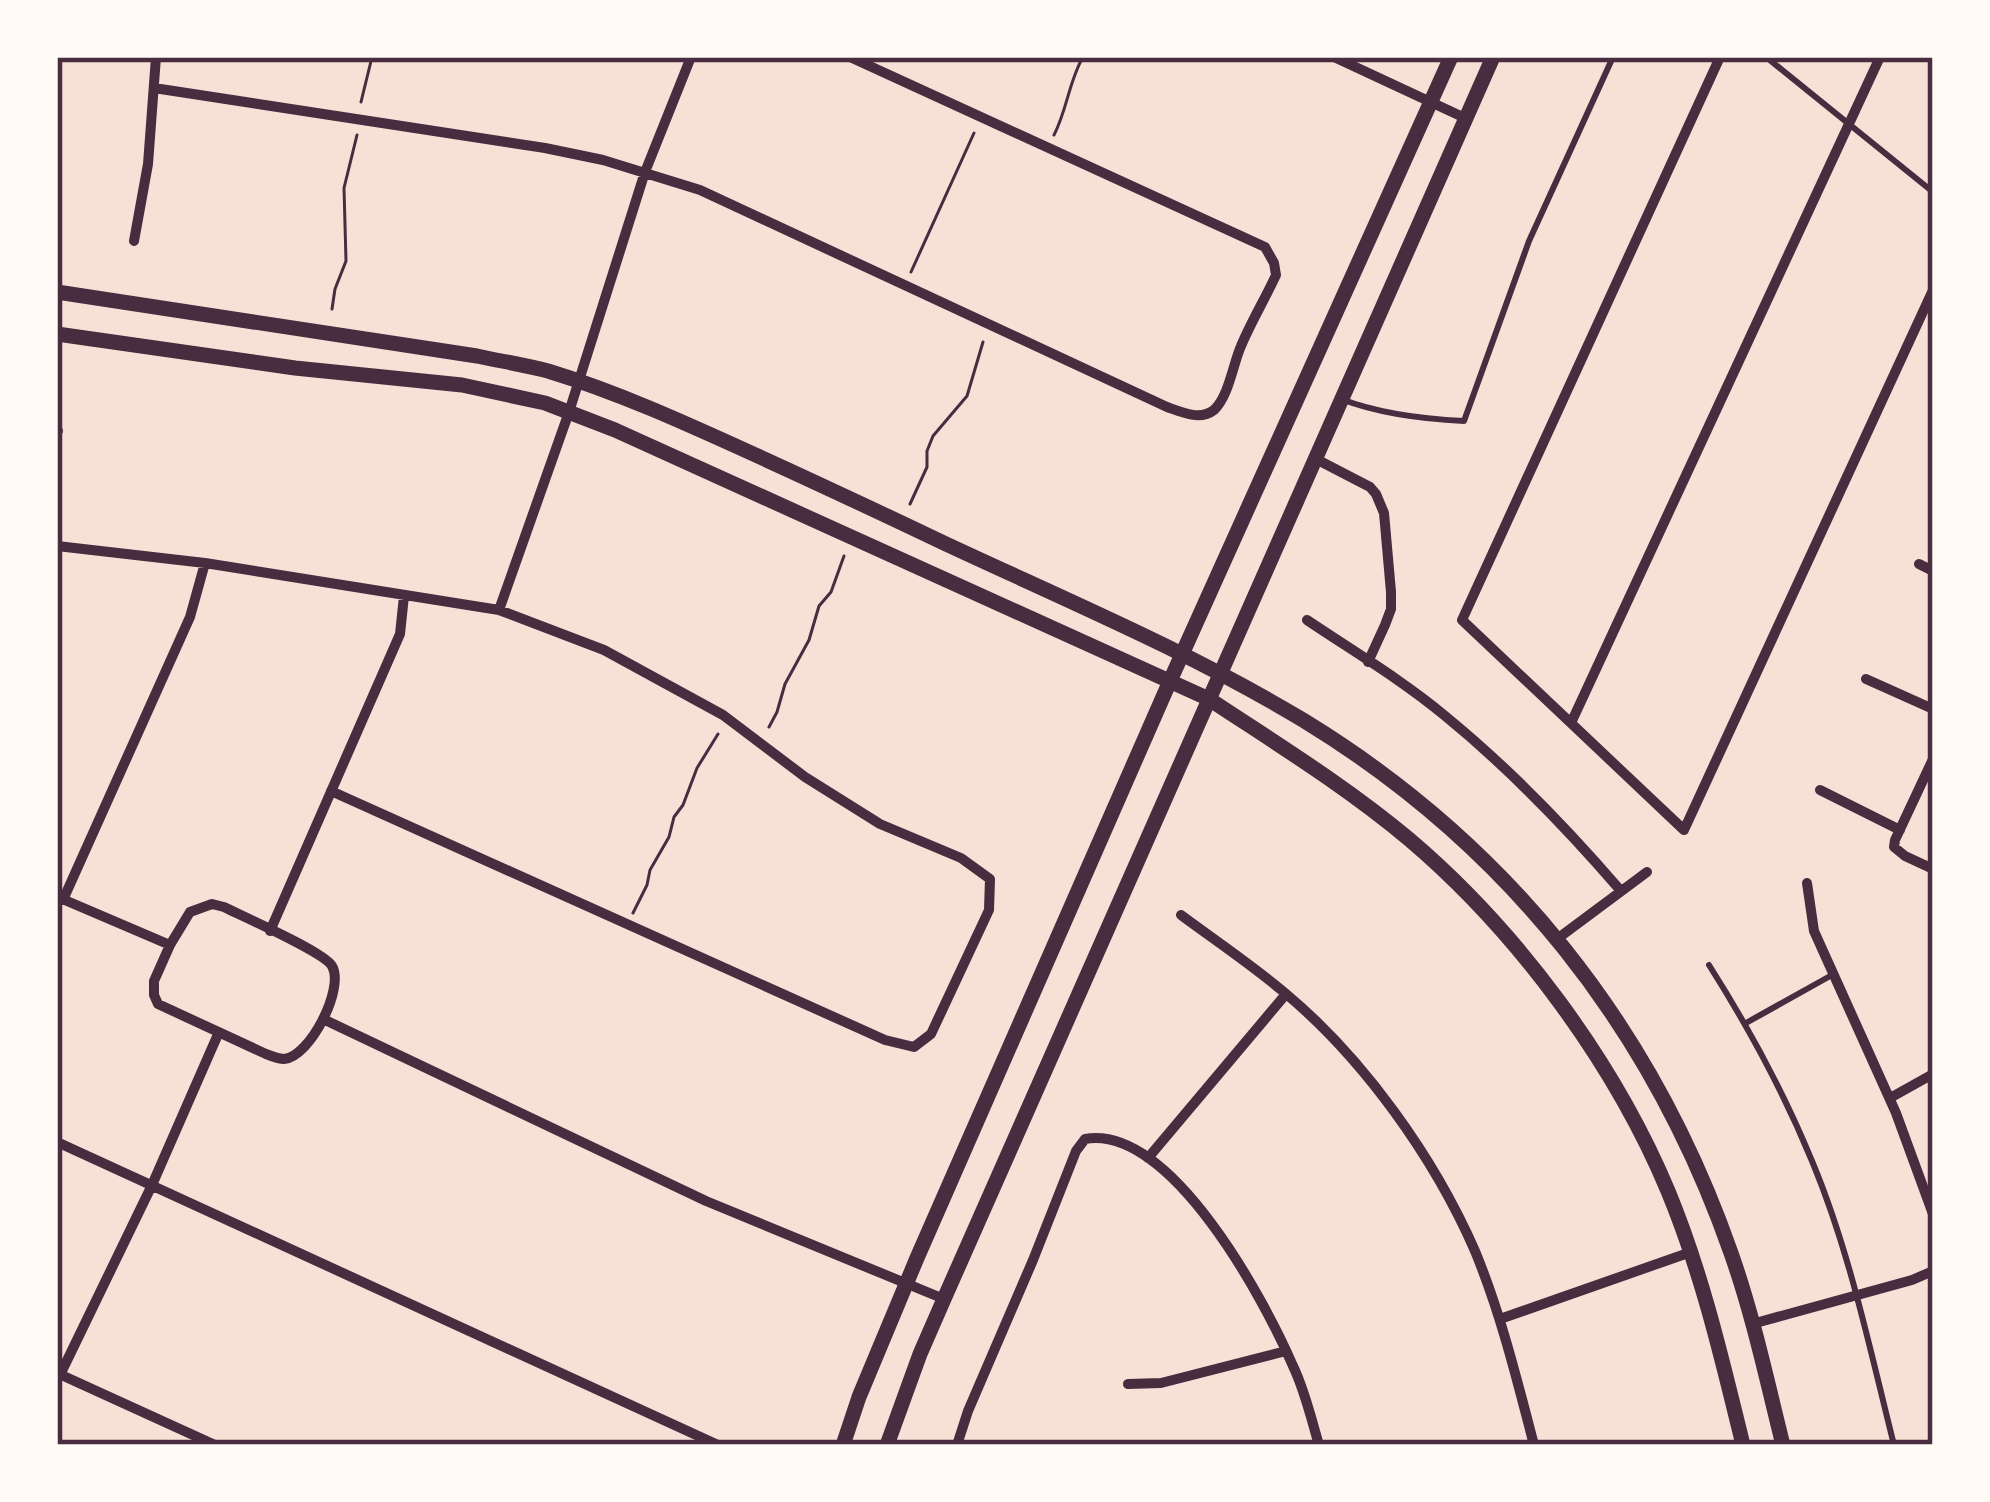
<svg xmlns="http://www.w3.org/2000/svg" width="1990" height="1502" font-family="'Space Grotesk',sans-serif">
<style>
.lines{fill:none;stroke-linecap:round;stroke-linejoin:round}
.path{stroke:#4a2c40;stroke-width:3}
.service{stroke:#4a2c40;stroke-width:6}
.minor{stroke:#4a2c40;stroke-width:10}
.secondary{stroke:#4a2c40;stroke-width:15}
.neatline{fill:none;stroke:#4a2c40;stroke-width:4.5}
</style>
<rect width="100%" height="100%" fill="#f7e1d7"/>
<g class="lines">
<path class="path" d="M 361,102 L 372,57
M 1054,135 C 1067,110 1069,81 1083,57
M 911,272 L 974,133
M 332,309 L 335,289 L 346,261 L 344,188 L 357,135
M 910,504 L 927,467 L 927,451 L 933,436 L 967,396 L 983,342
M 769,727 L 777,712 L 785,684 L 809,640 L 819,606 L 831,592 L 844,556
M 633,913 L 647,885 L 650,870 L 669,837 L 674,817 L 683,805 L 697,768 L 718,734"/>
<path class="service" d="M 1766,57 L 1933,192
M 1341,399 C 1380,414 1422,419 1464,421 L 1529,241 L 1613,57
M 1709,965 C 1749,1028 1784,1093 1812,1161 C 1850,1252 1870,1350 1894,1445
M 1746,1023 L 1832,975"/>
<path class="minor" d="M 1334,57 L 1465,118
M 1720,57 L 1462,620 L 1684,830 L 1933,290
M 154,88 L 545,148 L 603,160 L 700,190 L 1167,407 C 1181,412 1200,421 1214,410 C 1229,396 1233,364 1241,346 C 1251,322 1265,299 1276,275 L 1274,263 L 1265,247 L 850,57
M 134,241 L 148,164 L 156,57
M 57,432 L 58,431
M 1314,458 L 1370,487 L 1376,494 L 1384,513 L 1391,592 L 1391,609 L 1385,625 L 1368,662
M 57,546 L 205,563 L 499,610 L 604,650 L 723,715 L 805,777 L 880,824 L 961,858 L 990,879 L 989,910 L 931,1034 L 914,1047 L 885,1040 L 331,791
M 1919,564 L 1933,571
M 499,610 L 569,412 L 645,172 L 691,57
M 1307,620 C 1353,651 1402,680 1444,715 C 1509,768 1566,827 1621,891
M 1866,679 L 1933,709
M 1571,723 L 1880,57
M 1933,759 L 1895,840 L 1894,847 L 1905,856 L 1933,869
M 1820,790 L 1900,830
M 1807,883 L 1814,931 L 1896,1113 L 1933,1214
M 60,898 L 170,945
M 63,900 L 190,617 L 205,563
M 212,904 L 224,907 C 244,917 324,952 332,966 C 345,988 310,1057 284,1059 C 279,1059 271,1056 266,1054 L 158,1004 L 154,995 L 154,981 L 170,945 L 190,912 Z
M 1181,915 C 1216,941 1252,965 1285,993 C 1363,1058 1434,1157 1475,1251 C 1501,1314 1517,1380 1534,1445
M 270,931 L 400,634 L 404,596
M 1557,939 L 1647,872
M 323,1019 L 706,1201 L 944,1299
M 1890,1098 L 1933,1074
M 57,1142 L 718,1445
M 1148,1158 L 1286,994
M 1500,1319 L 1691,1252
M 1752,1324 L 1912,1280 L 1933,1271
M 57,1373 L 215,1445
M 60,1375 L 152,1185 L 219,1032
M 1128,1384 L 1161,1383 L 1286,1351
M 957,1445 L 968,1411 L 1033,1260 L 1076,1151 L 1085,1139 C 1171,1124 1265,1301 1293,1366 C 1305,1391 1311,1418 1319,1445"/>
<path class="secondary" d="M 57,292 L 477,356 C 500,361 525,365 548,371 C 617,392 683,422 749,452 C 815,482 881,513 946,544 C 1066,600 1190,652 1303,720 C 1508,845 1652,1027 1731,1253 C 1753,1315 1767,1381 1783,1445
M 57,334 L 295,368 L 462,385 L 545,403 L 615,430 L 1209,699 C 1277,744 1347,787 1410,840 C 1517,931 1614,1062 1668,1191 C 1702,1273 1722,1359 1743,1445
M 843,1445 L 859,1397 L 917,1258 L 1170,681 L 1451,57
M 887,1445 L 920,1354 L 944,1299 L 1493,57"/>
</g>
<rect width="1990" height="1502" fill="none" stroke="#fffaf5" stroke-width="120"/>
<rect x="60" y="60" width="1870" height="1382" class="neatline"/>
</svg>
